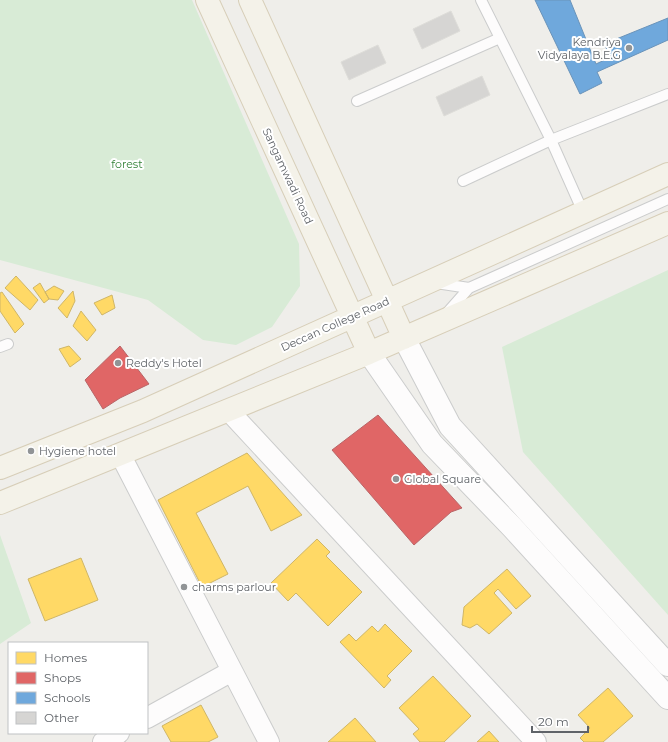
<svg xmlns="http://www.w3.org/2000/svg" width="668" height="742" font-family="Montserrat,sans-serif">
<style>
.green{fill:#d8ebd6}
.homes{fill:#ffd966;stroke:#cfb667}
.shops{fill:#e06666;stroke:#b96567}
.schools{fill:#6fa8dc;stroke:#6a93b9}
.building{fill:#d6d5d3;stroke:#deddd9}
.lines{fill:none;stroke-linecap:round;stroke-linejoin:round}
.service-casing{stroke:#cbcccc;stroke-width:12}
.minor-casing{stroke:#cbcccc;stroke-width:22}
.tertiary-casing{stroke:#cbcccc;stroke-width:24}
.primary-casing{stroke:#d7ceb8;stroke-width:24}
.service{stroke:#fdfcfc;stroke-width:10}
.minor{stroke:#fdfcfc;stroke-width:20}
.tertiary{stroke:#fdfcfc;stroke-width:22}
.primary{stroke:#f4f2e9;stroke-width:22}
.poi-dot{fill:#919496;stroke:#fff;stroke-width:1.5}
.labels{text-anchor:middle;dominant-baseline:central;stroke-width:4;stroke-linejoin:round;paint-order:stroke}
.poi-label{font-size:11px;fill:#5f6368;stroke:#fff;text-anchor:start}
.park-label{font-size:11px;fill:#348238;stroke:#fff}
.street-label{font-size:11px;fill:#5f6368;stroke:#fff}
</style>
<rect width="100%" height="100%" fill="#efeeea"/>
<path class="green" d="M 0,0 L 192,0 L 299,244 L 300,286 L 272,327 L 236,345 L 203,340 L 148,300 L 0,260 Z
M 668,270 L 668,615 L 523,452 L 502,347 Z
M 0,535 L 31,623 L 0,644 Z"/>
<path class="homes" d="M 16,276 L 38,300 L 30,310 L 5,288 Z
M 40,283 L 49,299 L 44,303 L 33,288 Z
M 54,286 L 64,291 L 58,300 L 49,299 L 45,292 Z
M 73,291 L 75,301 L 67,318 L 58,308 Z
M 2,292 L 24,324 L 15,333 L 0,311 L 0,293 Z
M 112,295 L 115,308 L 102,315 L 94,303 Z
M 81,311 L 96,330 L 87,341 L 73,326 Z
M 69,346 L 81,359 L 70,367 L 59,349 Z
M 247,453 L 302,515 L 271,531 L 248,486 L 196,513 L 228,574 L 202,587 L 158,500 Z
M 317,539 L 330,552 L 326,556 L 362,592 L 328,626 L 296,593 L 288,601 L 271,583 Z
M 81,558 L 98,600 L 45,621 L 28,579 Z
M 507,569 L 531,596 L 516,609 L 498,589 L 494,593 L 512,613 L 489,634 L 477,624 L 470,628 L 462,625 L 464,607 Z
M 385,624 L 412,651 L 387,676 L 391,680 L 384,688 L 340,642 L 349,634 L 356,641 L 372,626 L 378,632 Z
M 433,676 L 471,716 L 444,742 L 420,742 L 413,734 L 419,729 L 399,708 Z
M 608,688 L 633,716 L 603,742 L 584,742 L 580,738 L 590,728 L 578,715 Z
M 201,705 L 218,737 L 208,742 L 171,742 L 162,726 Z
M 355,718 L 376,742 L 328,742 Z
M 489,731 L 499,742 L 477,742 Z"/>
<path class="shops" d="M 120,346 L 149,384 L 120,398 L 103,409 L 85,380 Z
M 378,415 L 462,508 L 451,512 L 414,545 L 332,450 Z"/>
<path class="schools" d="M 535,0 L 570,0 L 596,64 L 611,57 L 604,44 L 668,18 L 668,40 L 597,72 L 602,83 L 580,94 Z"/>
<path class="building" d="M 451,11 L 460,31 L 422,49 L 413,29 Z
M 378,45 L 386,63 L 349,80 L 341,62 Z
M 482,76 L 490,95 L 444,116 L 436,97 Z"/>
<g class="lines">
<defs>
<path id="service" d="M 481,0 L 551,140 L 668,94
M 357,101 L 500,38
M 463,181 L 551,140 L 583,212
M 436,283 L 469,288
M 446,314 L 469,288 L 668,199
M 0,347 L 8,344"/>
<path id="minor" d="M 228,410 L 536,742
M 120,454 L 269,742
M 147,718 L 232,671
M 103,742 L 119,733"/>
<path id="tertiary" d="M 404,338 L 450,426 L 668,665
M 369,353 L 432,444 L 512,527 L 668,698"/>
<path id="primary" d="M 207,0 L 369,353
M 250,0 L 404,338
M 0,468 L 143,411 L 668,174
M 0,503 L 369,353 L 668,223"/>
</defs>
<use href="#service" class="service-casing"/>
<use href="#minor" class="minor-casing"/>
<use href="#tertiary" class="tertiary-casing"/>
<use href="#primary" class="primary-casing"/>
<use href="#service" class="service"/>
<use href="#minor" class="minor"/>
<use href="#tertiary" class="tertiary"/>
<use href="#primary" class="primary"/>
</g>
<g class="poi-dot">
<circle cx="629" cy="48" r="4"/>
<circle cx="118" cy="363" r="4"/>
<circle cx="31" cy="451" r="4"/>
<circle cx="396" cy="479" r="4"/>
<circle cx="184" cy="587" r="4"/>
</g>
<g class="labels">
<g class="poi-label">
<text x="621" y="42" text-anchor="end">Kendriya<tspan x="621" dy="13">Vidyalaya B.E.G</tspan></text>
<text x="126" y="363">Reddy's Hotel</text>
<text x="39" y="451">Hygiene hotel</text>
<text x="404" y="479">Global Square</text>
<text x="192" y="587">charms parlour</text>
</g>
<g class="park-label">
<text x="127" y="164">forest</text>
</g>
<g class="street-label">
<text transform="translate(288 176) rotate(65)">Sangamwadi Road</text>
<text transform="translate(335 324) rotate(-24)">Deccan College Road</text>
</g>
</g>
<rect x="8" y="642" width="140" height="92" fill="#ffffff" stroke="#bfc1c3"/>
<rect x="16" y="652" width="20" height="12" fill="#ffd966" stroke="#bfc1c3"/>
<text x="44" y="662" font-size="12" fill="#5f6368">Homes</text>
<rect x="16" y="672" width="20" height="12" fill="#e06666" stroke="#bfc1c3"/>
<text x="44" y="682" font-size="12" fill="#5f6368">Shops</text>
<rect x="16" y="692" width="20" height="12" fill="#6fa8dc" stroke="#bfc1c3"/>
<text x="44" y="702" font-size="12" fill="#5f6368">Schools</text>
<rect x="16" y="712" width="20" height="12" fill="#d6d5d3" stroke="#bfc1c3"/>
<text x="44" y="722" font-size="12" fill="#5f6368">Other</text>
<path d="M532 726v6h56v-6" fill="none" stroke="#5f6368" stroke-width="2"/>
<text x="538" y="726" font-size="12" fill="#5f6368" stroke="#ffffff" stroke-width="3" paint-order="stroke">20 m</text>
</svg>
